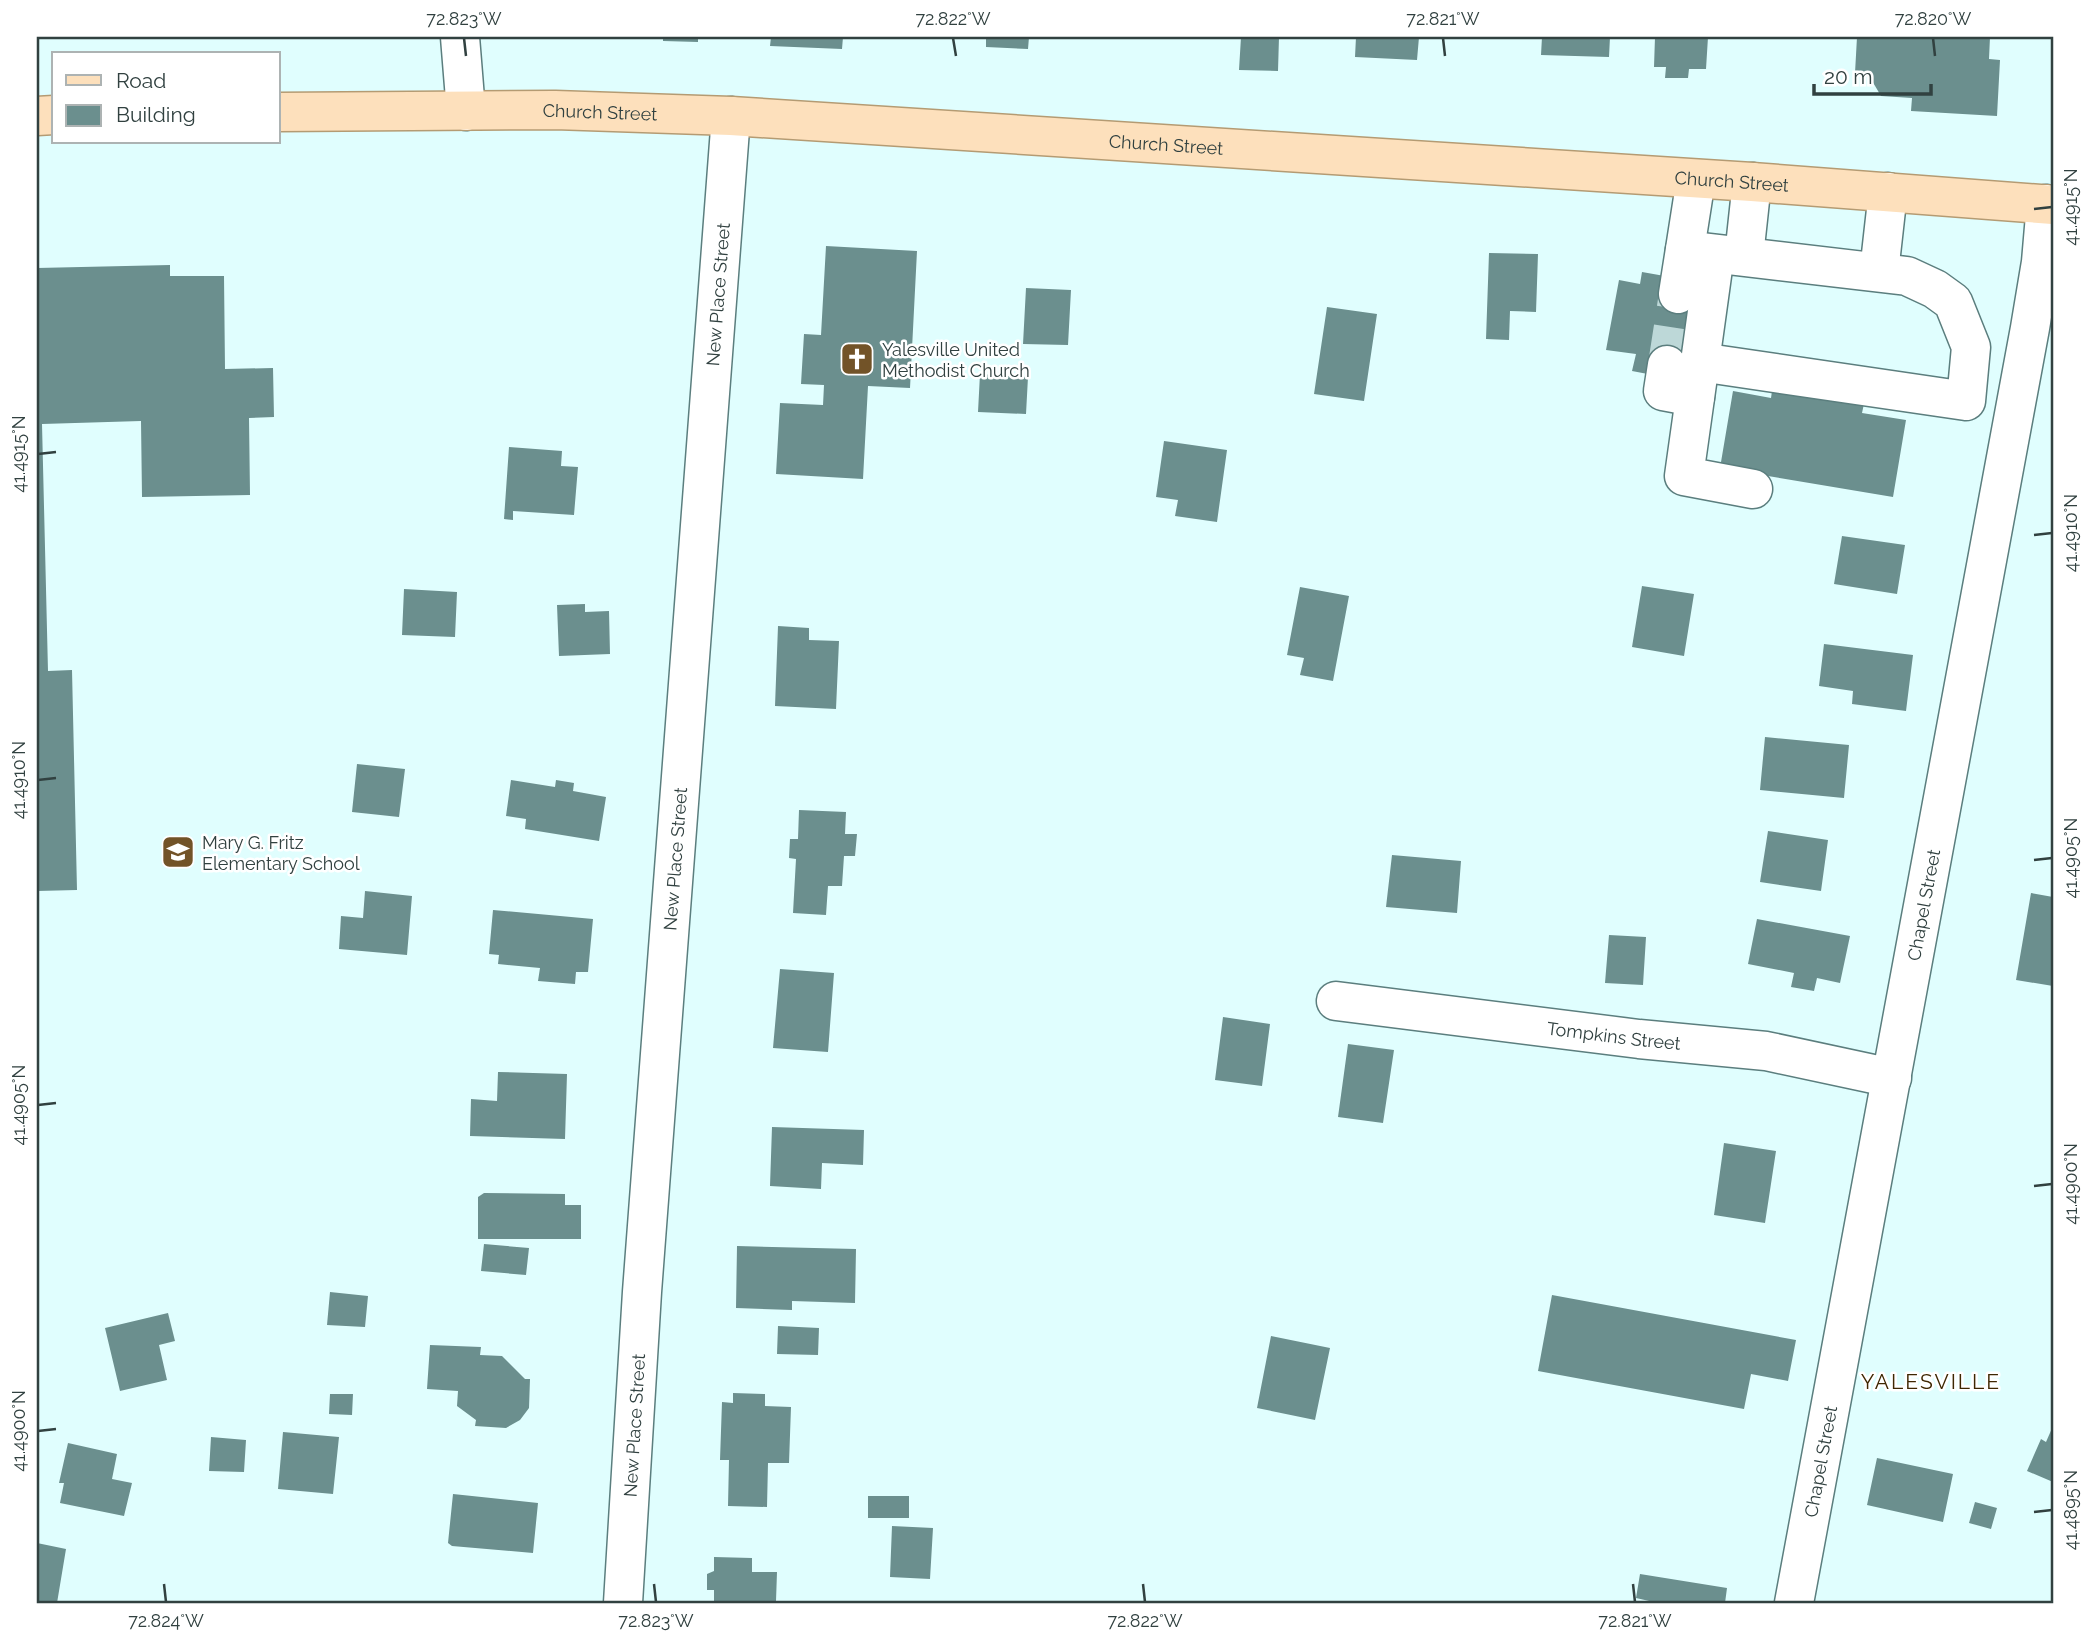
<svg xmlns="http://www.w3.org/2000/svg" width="2090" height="1640" font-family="Raleway,sans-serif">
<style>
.building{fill:#6b8f8e}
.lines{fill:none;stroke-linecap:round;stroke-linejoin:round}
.minor-tunnel{stroke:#bdd8d8;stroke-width:38;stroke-dasharray:38 19;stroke-linecap:butt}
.minor-casing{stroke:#5b7e7e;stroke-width:41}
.major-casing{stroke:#b49b73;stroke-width:41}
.minor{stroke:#fff;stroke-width:38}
.major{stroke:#fde0bc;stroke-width:38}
.ticks{fill:none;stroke:#314140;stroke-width:2.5}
.labels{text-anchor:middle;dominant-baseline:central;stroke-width:5;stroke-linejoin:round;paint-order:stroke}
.street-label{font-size:18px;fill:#314140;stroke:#fff}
.poi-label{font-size:18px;fill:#314140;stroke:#fff;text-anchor:start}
.quarter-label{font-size:21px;letter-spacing:2px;fill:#3e2702;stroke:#fff}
.neatline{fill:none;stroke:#314140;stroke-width:2.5}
.ticks-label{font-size:18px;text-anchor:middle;fill:#314140}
</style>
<rect width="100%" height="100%" fill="#e0fefe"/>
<path class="building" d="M 663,37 L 698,37 L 698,42 L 663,41 Z
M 771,37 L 843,37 L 842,49 L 770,46 Z
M 986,37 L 1029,37 L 1028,49 L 986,47 Z
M 1241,37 L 1279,37 L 1278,71 L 1239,70 Z
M 1356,37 L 1419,37 L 1417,60 L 1355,57 Z
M 1542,37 L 1610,37 L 1609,57 L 1541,55 Z
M 1655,37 L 1708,37 L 1706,69 L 1689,69 L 1688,78 L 1665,78 L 1666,67 L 1654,67 Z
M 1857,37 L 1990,37 L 1989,59 L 2000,60 L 1997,116 L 1911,111 L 1912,98 L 1881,96 L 1868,74 L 1855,73 Z
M 826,246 L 917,251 L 910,388 L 868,386 L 863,479 L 776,474 L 780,403 L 823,405 L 824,385 L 801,384 L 804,334 L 821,335 Z
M 1489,253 L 1538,254 L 1536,312 L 1510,311 L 1509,340 L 1486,339 Z
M 170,265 L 170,276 L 224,276 L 225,369 L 273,368 L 274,417 L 249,418 L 250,495 L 142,497 L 141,421 L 42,424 L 48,671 L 72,670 L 77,890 L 37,891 L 37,268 Z
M 1642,272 L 1676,278 L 1696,297 L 1683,368 L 1653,375 L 1632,371 L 1636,354 L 1606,350 L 1619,280 L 1640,284 Z
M 1026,288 L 1071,290 L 1068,345 L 1023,344 Z
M 1327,307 L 1377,314 L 1364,401 L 1314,394 Z
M 980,374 L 1028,377 L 1026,414 L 978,412 Z
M 1773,384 L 1865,399 L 1862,413 L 1906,420 L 1893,497 L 1720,468 L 1733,391 L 1771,398 Z
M 1164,441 L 1227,450 L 1217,522 L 1175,516 L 1178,500 L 1156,497 Z
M 509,447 L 562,451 L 561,466 L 578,467 L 574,515 L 513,511 L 513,520 L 504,519 Z
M 1842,536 L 1905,545 L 1897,594 L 1834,584 Z
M 1642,586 L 1694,594 L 1684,656 L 1632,647 Z
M 1300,587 L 1349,596 L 1333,681 L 1300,675 L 1304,658 L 1287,655 Z
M 404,589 L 457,592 L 455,637 L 402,635 Z
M 585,604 L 585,612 L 609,611 L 610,654 L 559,656 L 557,605 Z
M 778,626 L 809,628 L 809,640 L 839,641 L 836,709 L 775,706 Z
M 1824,644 L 1913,655 L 1906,711 L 1852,704 L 1853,691 L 1819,686 Z
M 1765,737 L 1849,745 L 1844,798 L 1760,790 Z
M 357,764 L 405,769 L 399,817 L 352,812 Z
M 511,780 L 555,787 L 556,780 L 574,783 L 573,791 L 606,797 L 599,841 L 525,829 L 526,819 L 506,816 Z
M 799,810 L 846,812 L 845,834 L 857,834 L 855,856 L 844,856 L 842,886 L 828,886 L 826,915 L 793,913 L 796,859 L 789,858 L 790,839 L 798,839 Z
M 1768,831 L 1828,840 L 1821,891 L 1760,882 Z
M 1392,855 L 1461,861 L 1457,913 L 1386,907 Z
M 365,891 L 412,896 L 407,955 L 339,949 L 341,916 L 363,918 Z
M 2031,893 L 2053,897 L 2053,986 L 2016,980 Z
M 493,910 L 593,919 L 588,972 L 576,972 L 575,984 L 538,981 L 540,968 L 498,964 L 499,955 L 489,954 Z
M 1757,919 L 1850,936 L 1840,983 L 1817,978 L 1814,991 L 1791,987 L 1794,973 L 1748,964 Z
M 1609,935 L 1646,937 L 1643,985 L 1605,983 Z
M 780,969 L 834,973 L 828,1052 L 773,1048 Z
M 1223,1017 L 1270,1024 L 1262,1086 L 1215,1080 Z
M 1348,1044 L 1394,1050 L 1383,1123 L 1338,1117 Z
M 498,1072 L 567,1074 L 565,1139 L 470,1136 L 471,1099 L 497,1101 Z
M 772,1127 L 864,1130 L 863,1165 L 822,1163 L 821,1189 L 770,1186 Z
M 1724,1143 L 1776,1151 L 1765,1223 L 1714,1215 Z
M 484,1193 L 565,1194 L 565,1205 L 581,1205 L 581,1239 L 478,1239 L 478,1197 Z
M 484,1244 L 529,1248 L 526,1275 L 481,1271 Z
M 737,1246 L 856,1249 L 855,1303 L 792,1301 L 792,1310 L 736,1308 Z
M 330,1292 L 368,1296 L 365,1327 L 327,1325 Z
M 1552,1295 L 1796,1340 L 1788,1381 L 1751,1374 L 1744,1409 L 1538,1371 Z
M 168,1313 L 175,1341 L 159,1345 L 167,1380 L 120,1391 L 105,1328 Z
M 778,1326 L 819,1328 L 818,1355 L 777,1354 Z
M 1271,1336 L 1330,1348 L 1315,1420 L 1257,1408 Z
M 430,1345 L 481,1347 L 480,1355 L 502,1356 L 525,1379 L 530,1379 L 529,1408 L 520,1420 L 506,1428 L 475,1426 L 476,1420 L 457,1406 L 458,1391 L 427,1389 Z
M 733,1393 L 765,1394 L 765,1406 L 791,1407 L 789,1463 L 768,1463 L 767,1507 L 728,1506 L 729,1460 L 720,1460 L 722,1402 L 733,1403 Z
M 330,1394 L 353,1394 L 352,1415 L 329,1414 Z
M 2053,1426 L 2053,1482 L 2027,1471 L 2041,1439 L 2046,1442 Z
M 283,1432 L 339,1437 L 333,1494 L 278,1489 Z
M 211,1437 L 246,1440 L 244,1472 L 209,1471 Z
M 68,1443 L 117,1454 L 112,1479 L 132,1483 L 124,1516 L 60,1503 L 64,1483 L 59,1483 Z
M 1877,1458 L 1953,1474 L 1943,1522 L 1867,1505 Z
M 453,1494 L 538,1503 L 533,1553 L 452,1546 L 448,1543 Z
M 868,1496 L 909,1496 L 909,1518 L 868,1518 Z
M 1975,1502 L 1997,1508 L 1991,1529 L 1969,1523 Z
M 892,1526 L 933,1528 L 930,1579 L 890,1577 Z
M 37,1543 L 66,1549 L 57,1603 L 37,1603 Z
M 714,1557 L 752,1558 L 752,1572 L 777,1572 L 776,1601 L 714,1603 L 714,1590 L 707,1590 L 707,1574 L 714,1571 Z
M 1640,1574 L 1727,1588 L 1725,1603 L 1658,1603 L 1636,1598 Z"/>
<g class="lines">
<path class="minor-tunnel" d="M 1667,365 L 1678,294"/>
<defs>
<g id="minor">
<path d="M 460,37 L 466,111"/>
<path d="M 1685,250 L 1907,276 L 1935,289 L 1953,302 L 1971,347 L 1966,401 L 1700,362 L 1715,254"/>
<path d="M 1744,256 L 1752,182"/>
<path d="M 1879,272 L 1888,192"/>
<path d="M 1678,294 L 1696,179"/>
<path d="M 1700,362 L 1684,476 L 1753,489"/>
<path d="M 1667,365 L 1663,391 L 1695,397"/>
<path id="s1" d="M 1336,1001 L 1639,1039 L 1766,1051 L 1892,1078"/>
<path id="s2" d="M 623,1603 L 642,1292 L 731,116"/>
<path id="s3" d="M 1794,1603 L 2030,328 L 2041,262 L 2046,204"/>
</g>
<g id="major">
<path id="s4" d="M 278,112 L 555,110 L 731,116 L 1752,182 L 2053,205"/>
<path d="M 37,116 L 54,115"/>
</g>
</defs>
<use href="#minor" class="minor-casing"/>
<use href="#major" class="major-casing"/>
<use href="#minor" class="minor"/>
<use href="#major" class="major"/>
</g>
<path class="ticks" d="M 464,38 L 466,56M 953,38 L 956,56M 1443,38 L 1445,56M 1933,38 L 1935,56M 2034,209 L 2052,207M 38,454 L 56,452M 2034,535 L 2052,533M 38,780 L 56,778M 2034,860 L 2052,858M 38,1105 L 56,1103M 2034,1186 L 2052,1184M 38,1431 L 56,1429M 2034,1512 L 2052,1510M 164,1584 L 166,1602M 654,1584 L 656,1602M 1143,1584 L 1145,1602M 1633,1584 L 1635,1602"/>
<defs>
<symbol id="church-square" viewBox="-11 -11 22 22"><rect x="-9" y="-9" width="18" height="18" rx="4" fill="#725328" stroke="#fff"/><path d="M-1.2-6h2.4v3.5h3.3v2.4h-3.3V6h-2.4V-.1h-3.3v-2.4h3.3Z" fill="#fff"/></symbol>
<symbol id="school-square" viewBox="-11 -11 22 22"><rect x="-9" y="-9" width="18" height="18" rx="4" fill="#725328" stroke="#fff"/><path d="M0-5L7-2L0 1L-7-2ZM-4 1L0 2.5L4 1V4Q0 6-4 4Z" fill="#fff"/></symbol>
</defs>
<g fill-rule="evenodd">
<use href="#church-square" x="838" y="340" width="38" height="38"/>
<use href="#school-square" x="159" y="833" width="38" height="38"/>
</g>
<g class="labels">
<g class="street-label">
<text stroke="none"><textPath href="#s4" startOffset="322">Church Street</textPath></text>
<text stroke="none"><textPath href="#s4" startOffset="889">Church Street</textPath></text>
<text stroke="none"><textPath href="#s4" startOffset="1456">Church Street</textPath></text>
<text stroke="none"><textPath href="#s2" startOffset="1312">New Place Street</textPath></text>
<text stroke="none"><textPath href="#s2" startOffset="746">New Place Street</textPath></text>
<text stroke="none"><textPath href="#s3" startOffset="710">Chapel Street</textPath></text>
<text stroke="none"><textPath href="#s1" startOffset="280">Tompkins Street</textPath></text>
<text stroke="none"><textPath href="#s2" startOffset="178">New Place Street</textPath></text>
<text stroke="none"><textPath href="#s3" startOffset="144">Chapel Street</textPath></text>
</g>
<g class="poi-label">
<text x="882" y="349">Yalesville United<tspan x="882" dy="21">Methodist Church</tspan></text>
<text x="202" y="842">Mary G. Fritz<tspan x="202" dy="21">Elementary School</tspan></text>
</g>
<g class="quarter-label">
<text x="1931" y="1381">YALESVILLE</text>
</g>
</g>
<rect width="2090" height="1640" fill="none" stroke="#ffffff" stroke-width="77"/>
<rect x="52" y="52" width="228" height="91" fill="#ffffff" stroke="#adb3b3" stroke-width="2"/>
<rect x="66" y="75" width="35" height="10" fill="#fde0bc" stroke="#adb3b3" stroke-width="2"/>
<text x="116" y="88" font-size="21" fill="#314140">Road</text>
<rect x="66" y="105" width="35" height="21" fill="#6b8f8e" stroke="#adb3b3" stroke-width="2"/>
<text x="116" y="122" font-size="21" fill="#314140">Building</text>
<path d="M1814 84v10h117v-10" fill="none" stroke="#314140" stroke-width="3.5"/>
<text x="1824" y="84" font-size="21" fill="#314140" stroke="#ffffff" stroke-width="5" paint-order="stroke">20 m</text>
<rect x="38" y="38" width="2014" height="1564" class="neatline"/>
<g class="ticks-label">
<text x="464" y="25">72.823°W</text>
<text x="953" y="25">72.822°W</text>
<text x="1443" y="25">72.821°W</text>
<text x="1933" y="25">72.820°W</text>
<text transform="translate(2071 207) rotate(-90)" y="6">41.4915°N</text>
<text transform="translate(19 454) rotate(-90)" y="6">41.4915°N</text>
<text transform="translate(2071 533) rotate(-90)" y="6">41.4910°N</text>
<text transform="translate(19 780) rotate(-90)" y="6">41.4910°N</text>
<text transform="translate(2071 858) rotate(-90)" y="6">41.4905°N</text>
<text transform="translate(19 1105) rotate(-90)" y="6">41.4905°N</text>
<text transform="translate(2071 1184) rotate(-90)" y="6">41.4900°N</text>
<text transform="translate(19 1431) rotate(-90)" y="6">41.4900°N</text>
<text transform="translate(2071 1510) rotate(-90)" y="6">41.4895°N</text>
<text x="166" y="1627">72.824°W</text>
<text x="656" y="1627">72.823°W</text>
<text x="1145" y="1627">72.822°W</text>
<text x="1635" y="1627">72.821°W</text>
</g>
</svg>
